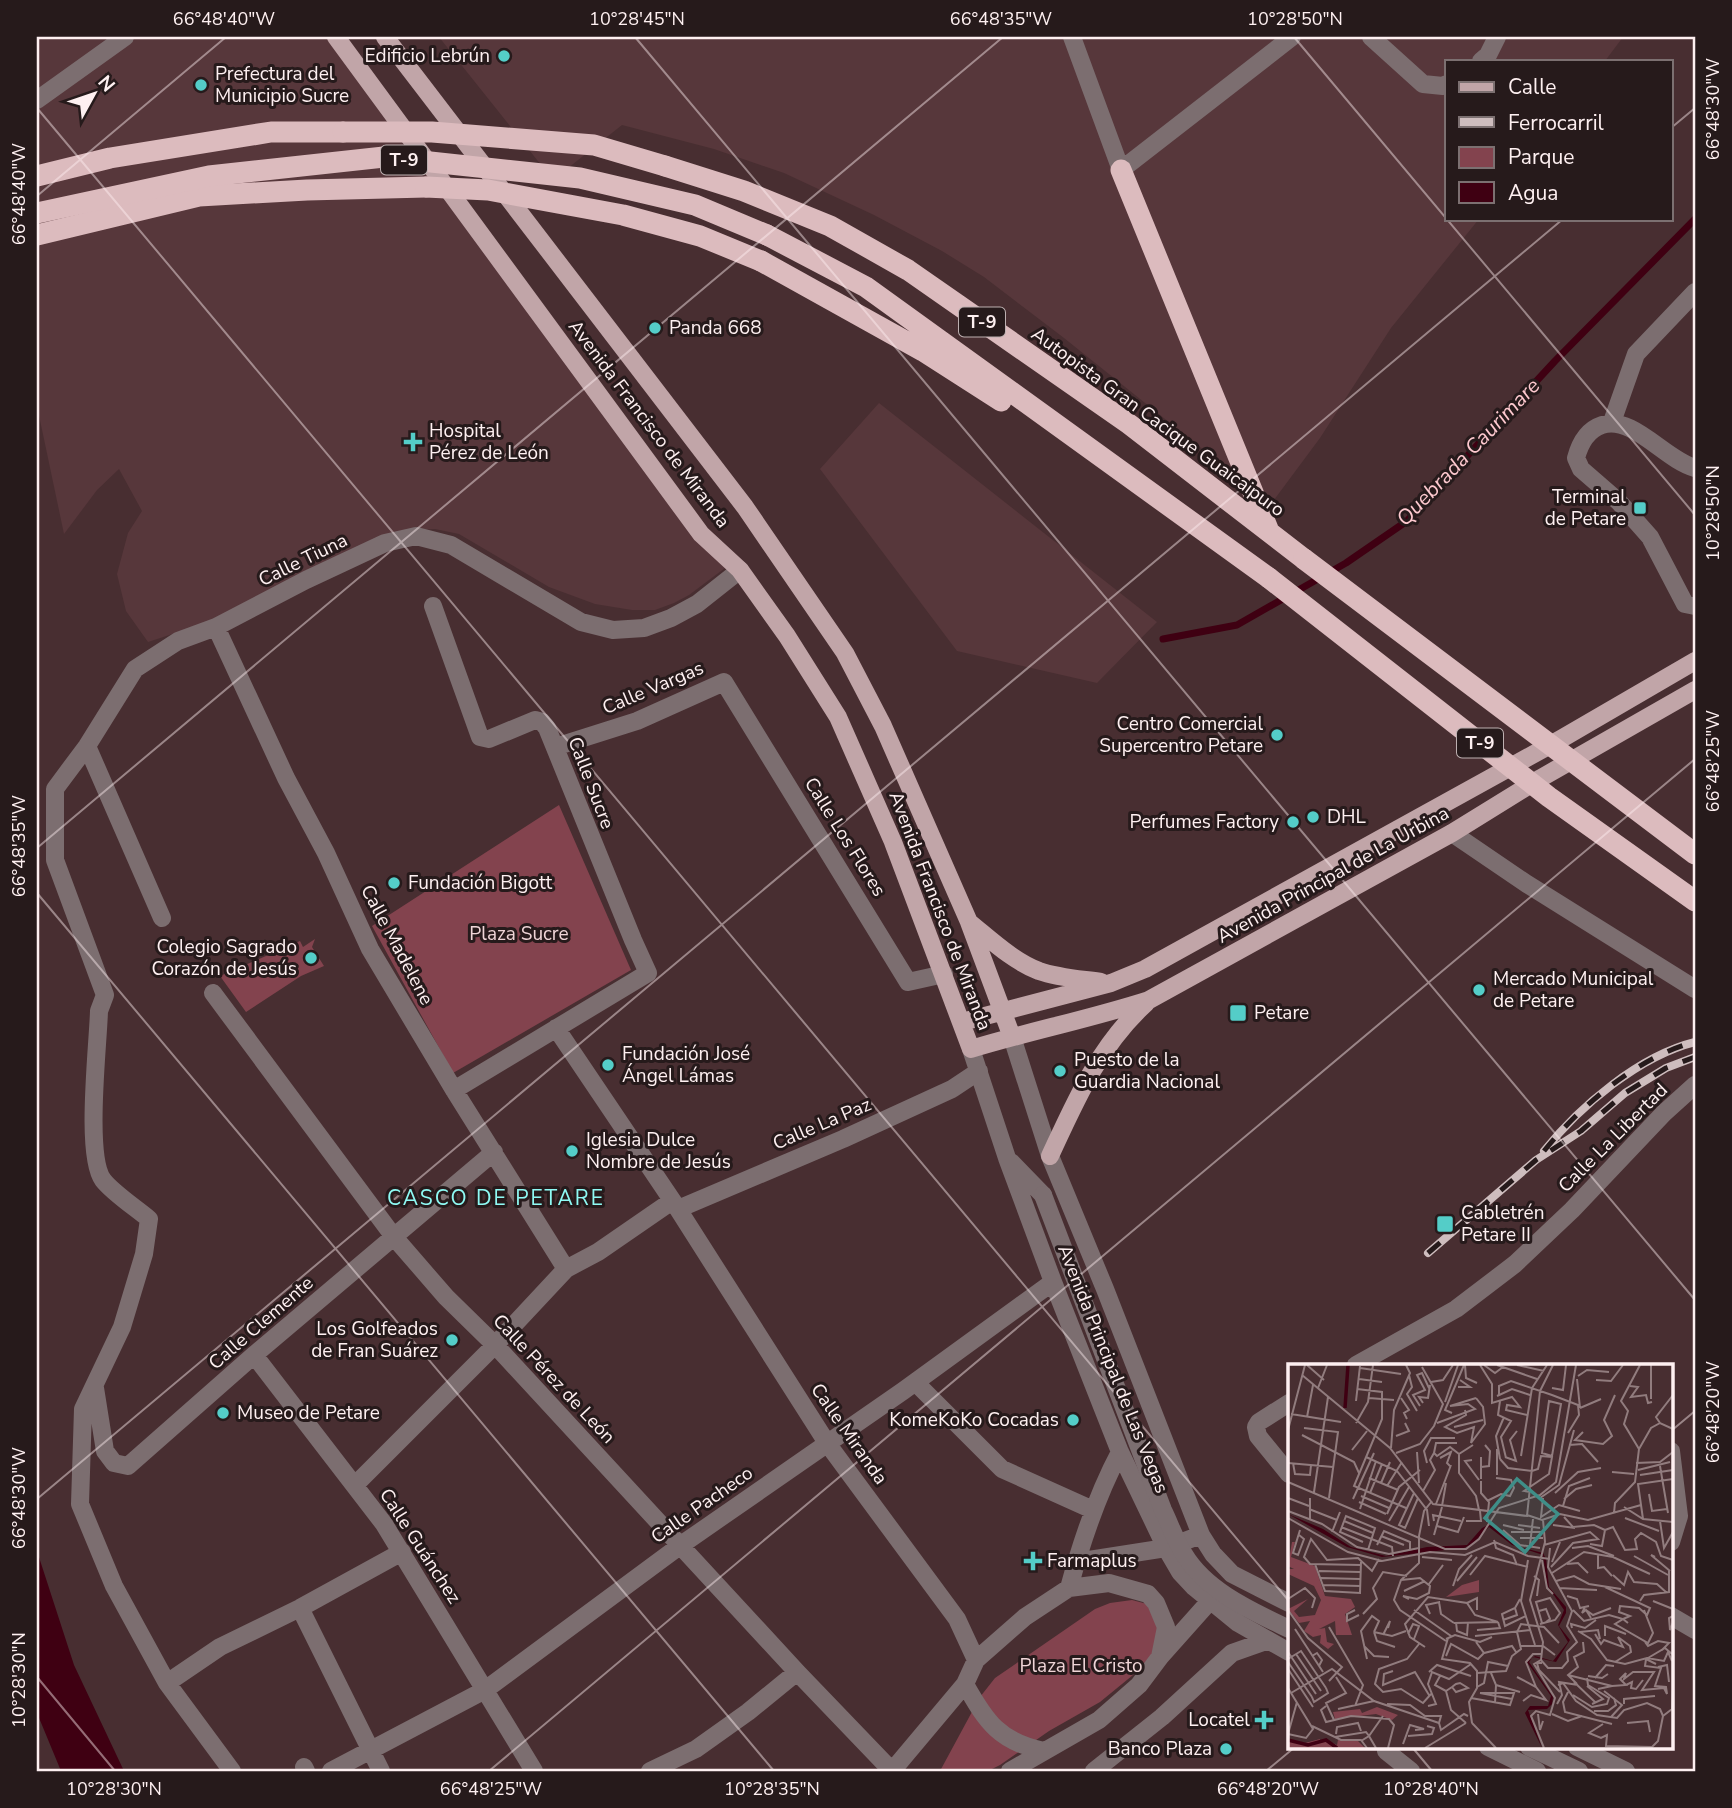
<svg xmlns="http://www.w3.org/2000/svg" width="1732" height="1808" font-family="'Nunito Sans',sans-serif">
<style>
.built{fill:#57373b}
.green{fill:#83434e}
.water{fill:#3f0012}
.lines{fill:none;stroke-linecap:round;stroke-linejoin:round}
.stream{stroke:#3f0012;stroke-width:7}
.minor{stroke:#7c6e70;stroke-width:18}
.major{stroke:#c1a5a8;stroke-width:18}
.highway{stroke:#dcbbbe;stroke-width:21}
.rail-casing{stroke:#cebdbe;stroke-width:8}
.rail{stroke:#261a1b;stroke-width:5;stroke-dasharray:16;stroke-linecap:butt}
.minor-bridge{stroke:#7c6e70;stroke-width:18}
.highway-bridge{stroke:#dcbbbe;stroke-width:21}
.ticks{fill:none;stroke:#fef0f1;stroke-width:2;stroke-opacity:0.45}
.poi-dot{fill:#54cdc8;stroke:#261a1b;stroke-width:2.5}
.labels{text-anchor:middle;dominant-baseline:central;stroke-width:6;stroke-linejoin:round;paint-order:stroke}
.shield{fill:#261a1b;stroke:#bdb0b1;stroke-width:2}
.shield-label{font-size:18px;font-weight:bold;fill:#fef0f1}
.poi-label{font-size:19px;fill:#fef0f1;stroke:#261a1b;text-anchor:start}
.street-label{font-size:19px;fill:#fef0f1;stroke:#261a1b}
.park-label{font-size:19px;fill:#efd5d7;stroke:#261a1b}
.water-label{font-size:21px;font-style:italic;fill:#fec9cf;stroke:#261a1b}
.neighbourhood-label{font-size:21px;letter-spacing:2px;fill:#8ffaf4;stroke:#261a1b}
.inset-river{fill:none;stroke:#3f0012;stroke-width:3.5}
.inset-road{fill:none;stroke:#917c7e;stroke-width:2}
.view{fill:#3f8e88;fill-opacity:0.15;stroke:#3f8e88;stroke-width:3.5}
.inset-edge{fill:none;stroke:#fef0f1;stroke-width:3.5}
.neatline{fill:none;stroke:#fef0f1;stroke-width:2.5}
.ticks-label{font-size:18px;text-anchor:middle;fill:#fef0f1}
</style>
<rect width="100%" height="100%" fill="#482e31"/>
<path class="built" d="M 37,37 L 334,37 L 725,568 L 689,595 L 674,603 L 655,610 L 632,610 L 595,604 L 549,587 L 459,534 L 435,529 L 413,530 L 203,624 L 148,642 L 126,611 L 117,574 L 128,533 L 142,511 L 119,469 L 97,490 L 64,534 L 37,406 Z
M 439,37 L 1623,37 L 1605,61 L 1447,61 L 1447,219 L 1479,219 L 1391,328 L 1320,438 L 1271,504 L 1064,338 L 984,277 L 942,251 L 874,215 L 784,173 L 714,149 L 622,125 L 553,180 Z
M 879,403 L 1157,622 L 1097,683 L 957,651 L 820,469 Z"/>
<path class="green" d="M 559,805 L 631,970 L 453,1073 L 372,926 Z
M 315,939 L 312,947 L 324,966 L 301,976 L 246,1012 L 220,976 L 300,941 L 303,947 Z
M 1132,1600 L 1147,1604 L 1161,1635 L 1152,1655 L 1133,1675 L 1100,1702 L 1049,1731 L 1000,1765 L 988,1771 L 940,1771 L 980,1697 L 995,1678 L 1095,1609 L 1110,1603 Z"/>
<path class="water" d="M 37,1551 L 74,1665 L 124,1771 L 61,1771 L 37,1713 Z"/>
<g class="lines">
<path class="stream" d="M 1163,639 L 1237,625 L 1346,563 L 1407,521 L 1555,361 L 1695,219"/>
<path class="minor" d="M 1072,37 L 1121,170 L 1292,37
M 1371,37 L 1423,84 L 1443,86 L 1447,84
M 1481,61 L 1488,55 L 1497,37
M 37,100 L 125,37
M 1612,422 L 1636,354 L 1695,292
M 1695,468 C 1665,460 1633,415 1602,425 C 1587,430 1580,443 1576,458 L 1581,469 L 1619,502 L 1650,537 L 1685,604 L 1695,606
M 433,606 L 480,737 L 489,739 L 535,720 L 542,722 L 547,728 L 633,940 L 648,973 L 454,1090
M 216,627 L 286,778 L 326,853 L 370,949 L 454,1090 L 566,1269
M 87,746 L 162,918
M 555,747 L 637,721 L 724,682 L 908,982 L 944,974
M 1452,833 L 1527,884 L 1695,989
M 213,993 L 394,1237 L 446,1297 L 495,1345 L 797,1672 L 892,1771
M 556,1028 L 678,1209 L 827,1443 L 957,1619 L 976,1660
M 1012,1037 L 1050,1156 L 1105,1289 L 1201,1535 L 1213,1554 L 1232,1574 L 1289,1603
M 971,1049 L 1007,1158 L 1053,1282 L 1120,1452 L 1166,1548 L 1180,1572 L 1194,1587 L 1238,1623 L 1289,1652
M 1011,1162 L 1043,1195
M 678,1209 L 843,1139 L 952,1089 L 979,1071
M 254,1355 L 384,1524 L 534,1771
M 1356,1365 L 1456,1309 L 1515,1264 L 1572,1210 L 1664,1113 L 1695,1085
M 915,1382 L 1002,1469 L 1093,1510
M 95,1388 L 105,1451 L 114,1463 L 128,1466 L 254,1355 L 494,1152
M 1289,1403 L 1259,1422 L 1256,1427 L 1258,1436 L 1289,1474
M 1671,1451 L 1679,1516 L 1671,1542
M 355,1485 L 495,1345 L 566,1269 L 598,1252 L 672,1201
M 1076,1562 L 1166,1548 L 1201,1535
M 1069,1588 C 1082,1540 1097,1495 1120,1452
M 300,1608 L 381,1771
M 1671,1616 L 1695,1630
M 167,1683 L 220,1647 L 300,1608 L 402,1552
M 965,1684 C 986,1722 1000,1742 1044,1751
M 1488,1747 L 1537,1771
M 1529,1747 L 1579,1771
M 1577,1747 L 1626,1771
M 1386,1751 L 1411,1771
M 304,1767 L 306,1771
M 232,1771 L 167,1683 L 114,1586 L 80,1504 L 83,1409 L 122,1327 L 144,1254 L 149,1219 C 136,1208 113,1193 103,1180 C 85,1156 98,1046 99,1011 L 105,995 L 55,860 L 55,789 L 87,746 L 135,669 L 178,641 L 216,627 L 306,580 L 385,543 L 416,536 L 451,545 L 581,622 L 613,630 L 644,628 L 671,618 L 697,604 L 740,570
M 331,1771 L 485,1690 L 681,1545 L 903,1391 L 1053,1282
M 650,1771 L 696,1749 L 748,1712 L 797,1672
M 892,1771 L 965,1684 L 976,1660 L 1025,1617 L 1069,1588 L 1109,1583 L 1148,1594 L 1156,1603 L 1166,1627 L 1160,1657
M 1010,1771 L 1099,1720 L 1139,1685 L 1160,1657 L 1217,1593
M 1094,1771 L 1162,1717 L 1232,1653 L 1266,1641"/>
<path class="major" d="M 336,37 L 701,534 L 740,570 L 787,636 L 838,717 L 893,842 L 971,1049 C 1030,1031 1090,1019 1149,1000 L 1452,833 L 1541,778 L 1695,690
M 385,37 L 745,507 L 845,653 L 883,726 L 969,922 L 1012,1037
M 970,923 C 991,940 1013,961 1039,971 C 1059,978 1080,979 1101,982
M 962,1022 L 1111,983 L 1145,969 L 1561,739 L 1695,661
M 1050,1156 C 1076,1100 1099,1046 1146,1003"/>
<path class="highway" d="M 665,166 L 744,191 L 830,226 L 908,270 L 1129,424 L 1304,559
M 1121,170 L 1268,529
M 37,176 L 110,158 L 271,132 L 343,132
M 37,235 L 199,196 L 307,190 L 426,187
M 767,235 L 866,287 L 1269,578
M 761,261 L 923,351 L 1001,401"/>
<defs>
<path id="rail" d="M 1544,1151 C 1580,1106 1639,1056 1695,1042
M 1428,1253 L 1536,1160 L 1581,1131 L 1625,1093 L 1666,1068 L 1695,1057"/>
</defs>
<use href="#rail" class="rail-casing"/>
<use href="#rail" class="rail"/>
<path class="minor-bridge" d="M 1043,1195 L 1163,1510 C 1170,1524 1175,1540 1184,1554 C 1206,1591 1252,1611 1289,1629"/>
<path class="highway-bridge" d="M 343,132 L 432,132 L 594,145 L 665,166
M 426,187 L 488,190 L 623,215 L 700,236 L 761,261
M 37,213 L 209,176 L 384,157 L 580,178 L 695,205 L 767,235
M 1304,559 L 1695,854
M 1269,578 L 1549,797 L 1695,901"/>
</g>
<path class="ticks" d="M 635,37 L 1695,1300M 1294,37 L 1695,515M 37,108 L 1289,1601M 1671,128 L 1695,108M 37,196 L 226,37M 37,848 L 1003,37M 37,893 L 774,1771M 1671,1431 L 1695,1411M 37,1499 L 1563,219M 37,1677 L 115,1771M 1412,1747 L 1432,1771M 489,1771 L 1695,759M 1266,1771 L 1295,1747"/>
<g class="poi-dot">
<circle cx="504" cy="56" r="7"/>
<circle cx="201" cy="85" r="7"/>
<circle cx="655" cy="328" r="7"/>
<path d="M409.5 431.5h7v7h7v7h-7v7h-7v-7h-7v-7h7z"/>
<rect x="1633" y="501" width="14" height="14" rx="3.5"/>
<circle cx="1277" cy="735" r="7"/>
<circle cx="1313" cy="817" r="7"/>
<circle cx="1293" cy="822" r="7"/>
<circle cx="394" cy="883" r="7"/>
<circle cx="311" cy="958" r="7"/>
<circle cx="1479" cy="990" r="7"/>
<rect x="1229" y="1004" width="18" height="18" rx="3.5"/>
<circle cx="608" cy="1065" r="7"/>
<circle cx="1060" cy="1071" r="7"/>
<circle cx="572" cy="1151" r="7"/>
<rect x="1436" y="1215" width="18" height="18" rx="3.5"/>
<circle cx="452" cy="1340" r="7"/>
<circle cx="223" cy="1413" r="7"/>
<circle cx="1073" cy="1420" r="7"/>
<path d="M1029.5 1550.5h7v7h7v7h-7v7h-7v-7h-7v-7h7z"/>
<path d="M1260.5 1709.5h7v7h7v7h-7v7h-7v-7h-7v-7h7z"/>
<circle cx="1226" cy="1749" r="7"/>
</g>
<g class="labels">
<g class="shield">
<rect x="381" y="145.5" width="46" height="29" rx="5"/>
<rect x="959" y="307.5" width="46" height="29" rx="5"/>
<rect x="1457" y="728.5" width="46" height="29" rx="5"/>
</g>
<g class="shield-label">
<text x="404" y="160">T-9</text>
<text x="982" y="322">T-9</text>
<text x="1480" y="743">T-9</text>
</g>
<g class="poi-label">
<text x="490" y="56" text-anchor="end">Edificio Lebrún</text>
<text x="215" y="74">Prefectura del<tspan x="215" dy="22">Municipio Sucre</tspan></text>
<text x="669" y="328">Panda 668</text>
<text x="429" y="431">Hospital<tspan x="429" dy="22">Pérez de León</tspan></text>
<text x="1626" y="497" text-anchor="end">Terminal<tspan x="1626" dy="22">de Petare</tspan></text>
<text x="1263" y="724" text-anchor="end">Centro Comercial<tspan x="1263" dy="22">Supercentro Petare</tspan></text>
<text x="1327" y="817">DHL</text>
<text x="1279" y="822" text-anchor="end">Perfumes Factory</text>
<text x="408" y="883">Fundación Bigott</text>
<text x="297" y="947" text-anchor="end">Colegio Sagrado<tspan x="297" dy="22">Corazón de Jesús</tspan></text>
<text x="1493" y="979">Mercado Municipal<tspan x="1493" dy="22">de Petare</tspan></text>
<text x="1254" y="1013">Petare</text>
<text x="622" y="1054">Fundación José<tspan x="622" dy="22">Ángel Lámas</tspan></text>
<text x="1074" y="1060">Puesto de la<tspan x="1074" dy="22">Guardia Nacional</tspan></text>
<text x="586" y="1140">Iglesia Dulce<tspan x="586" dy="22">Nombre de Jesús</tspan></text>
<text x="1461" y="1213">Cabletrén<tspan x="1461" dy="22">Petare II</tspan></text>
<text x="438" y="1329" text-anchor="end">Los Golfeados<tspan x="438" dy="22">de Fran Suárez</tspan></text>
<text x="237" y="1413">Museo de Petare</text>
<text x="1059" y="1420" text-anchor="end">KomeKoKo Cocadas</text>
<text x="1047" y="1561">Farmaplus</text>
<text x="1250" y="1720" text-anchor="end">Locatel</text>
<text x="1212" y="1749" text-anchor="end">Banco Plaza</text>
</g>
<g class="street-label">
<text transform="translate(1158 422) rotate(36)">Autopista Gran Cacique Guaicaipuro</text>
<text transform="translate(649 424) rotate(53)">Avenida Francisco de Miranda</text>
<text transform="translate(303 560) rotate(-26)">Calle Tiuna</text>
<text transform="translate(653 688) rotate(-23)">Calle Vargas</text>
<text transform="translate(591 783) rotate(69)">Calle Sucre</text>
<text transform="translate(845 837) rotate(58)">Calle Los Flores</text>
<text transform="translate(1333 875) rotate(-29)">Avenida Principal de La Urbina</text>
<text transform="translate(940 911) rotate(69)">Avenida Francisco de Miranda</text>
<text transform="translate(397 945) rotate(62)">Calle Madelene</text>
<text transform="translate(822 1124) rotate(-23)">Calle La Paz</text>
<text transform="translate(1613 1138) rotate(-45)">Calle La Libertad</text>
<text transform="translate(261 1323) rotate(-41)">Calle Clemente</text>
<text transform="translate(1113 1369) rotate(68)">Avenida Principal de Las Vegas</text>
<text transform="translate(554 1379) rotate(47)">Calle Pérez de León</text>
<text transform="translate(849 1434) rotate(55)">Calle Miranda</text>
<text transform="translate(702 1505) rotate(-35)">Calle Pacheco</text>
<text transform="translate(420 1546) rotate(57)">Calle Guánchez</text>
</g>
<g class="park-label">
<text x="519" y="934">Plaza Sucre</text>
<text x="1081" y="1666">Plaza El Cristo</text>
</g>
<g class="water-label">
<text transform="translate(1468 452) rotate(-46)">Quebrada Caurimare</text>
</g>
<g class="neighbourhood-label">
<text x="496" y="1198">CASCO DE PETARE</text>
</g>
</g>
<g transform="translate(1288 1364)">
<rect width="385" height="385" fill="#482e31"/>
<path d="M 4,178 L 7,178 L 3,193 L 27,202 L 37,232 L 63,235 L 67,243 L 57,250 L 64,271 L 48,271 L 47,257 L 31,265 L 37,264 L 39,278 L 46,280 L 40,285 L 32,279 L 33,271 L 25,273 L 16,267 L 22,257 L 11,259 L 0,245 L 20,235 L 6,247 L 11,253 L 27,251 L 33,236 L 26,222 L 0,210 L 0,205 L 6,205 L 0,202 ZM 191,216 L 191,228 L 158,233 L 174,221 ZM 89,343 L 110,351 L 104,356 L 88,350 L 47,355 L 45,348 L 72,345 L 74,349 ZM 1,375 L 17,379 L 32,375 L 32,379 L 38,376 L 49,381 L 50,376 L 70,377 L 77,384 L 1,384 Z" fill="#83434e"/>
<path d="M 0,150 L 35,165 L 63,183 L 98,192 L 139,183 L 179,181 L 194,164 L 200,161 L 208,163 L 232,183 L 255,189 L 258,195 L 261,223 L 278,243 L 278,249 L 271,262 L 282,276 L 268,298 L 245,293 L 241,298 L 265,333 L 264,340 L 259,345 L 240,346 L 254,384 L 237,349 L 242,342 L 260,342 L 263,332 L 239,298 L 247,292 L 265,297 L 280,278 L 270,261 L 276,246 L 259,221 L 255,191 L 224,181 L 201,163 L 184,180 L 176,184 L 94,193 L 59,183 Z" fill="#3f0012"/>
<path class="inset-river" d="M 57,44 L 60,1M 0,376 L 20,381 L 38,376 L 49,384"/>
<path class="inset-road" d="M 19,1 L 36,16M 177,1 L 178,14 L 189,19M 192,1 L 204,20 L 204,39 L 224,33 L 232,43 L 219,41 L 218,46 L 239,51M 196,1 L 207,9 L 215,3M 209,1 L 249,15M 229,1 L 256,7M 72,4 L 113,10M 14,11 L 102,84 L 145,140 L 239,152 L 252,27 L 265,1M 121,11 L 124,23 L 119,30 L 129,47M 290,12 L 299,6 L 321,8M 71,15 L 94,18M 289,15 L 292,44M 308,16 L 323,17 L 335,1M 143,18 L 155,16 L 165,1M 342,22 L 350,23 L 343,33 L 358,31 L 360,39 L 364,38M 170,23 L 182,23 L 172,16M 30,24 L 39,1M 264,24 L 275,26 L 278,1M 69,25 L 94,28 L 94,55 L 66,122 L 118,144M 211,31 L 211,22 L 223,17 L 264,31M 264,31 L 290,41 L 291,51 L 280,69M 209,32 L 224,25 L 242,31M 81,34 L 106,36M 113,34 L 121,46 L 116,49 L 119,55M 363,35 L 363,1M 68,37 L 72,2M 212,37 L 210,51 L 223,57 L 213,73 L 218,94M 261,37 L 273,40 L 264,92 L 254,89 ZM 157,38 L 170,1M 135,39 L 131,33 L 140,34 L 142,21M 132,42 L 125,31 L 137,26 L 129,11 L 134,9 L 141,24M 292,44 L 313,35M 177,46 L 178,51 L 157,63 L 169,69 L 186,63 L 183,79 L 197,60 L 195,43 L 188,34M 164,49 L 157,46 L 176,1M 3,50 L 53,58M 19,53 L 25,21M 68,59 L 80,38 L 85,1M 149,59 L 187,45 L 180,40 L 162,42 L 188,34M 372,59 L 368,53 L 385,31M 166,63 L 195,56M 16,64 L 50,68 L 41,134M 0,66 L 17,1M 295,68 L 287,76 L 315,80 L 324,72 L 316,56 L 327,31M 14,71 L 66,98 L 71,109M 108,72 L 121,67 L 117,59M 185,81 L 171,90 L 171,109 L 188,132 L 191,146M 281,81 L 294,80 L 310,98M 103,84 L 106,46 L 122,9 L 118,1M 209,85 L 209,111M 351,85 L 336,60 L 340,47 L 333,37 L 352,1M 64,86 L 79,67M 129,88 L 131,119M 108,89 L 132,80 L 146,62 L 155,40 L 134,3M 146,89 L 148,79 L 169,79M 233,92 L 244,24 L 259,1M 78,93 L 109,107 L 139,146 L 141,162M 217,93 L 228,97 L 222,76 L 229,67M 152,94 L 163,88 L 159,99 L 163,103M 212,95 L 220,104 L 244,107 L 250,105 L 253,92 L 264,93 L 261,110 L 236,127 L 242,128M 212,95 L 208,72 L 216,53M 184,96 L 177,97 L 191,116M 0,99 L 45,103M 5,99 L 7,110 L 22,111 L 23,101M 139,99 L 136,87 L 143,74 L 167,74M 348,99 L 372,98 L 385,88M 372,102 L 380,149M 193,103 L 201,102 L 202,87 L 197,81M 350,106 L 382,98M 324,108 L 346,110M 352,111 L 385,106M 81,114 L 110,126M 193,115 L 193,93M 193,117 L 193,129 L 201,138 L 199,158M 0,118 L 157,185 L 178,185 L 191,175 L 211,144 L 252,131 L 268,118 L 288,1M 93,119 L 102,98M 99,122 L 114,98M 135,127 L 147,106 L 142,96 L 146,89 L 149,92 L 162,83 L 171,90M 26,128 L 40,33M 82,129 L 94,100M 126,129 L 111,161 L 117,164 L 130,134M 267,129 L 290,108 L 313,104M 361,130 L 364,147 L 379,145M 73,132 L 101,144M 0,134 L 21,142M 22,134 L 22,156M 252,134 L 271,121 L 286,66M 255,134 L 253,153 L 271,141 L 292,147M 65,135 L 86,89M 276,135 L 288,125 L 304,121M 144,137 L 136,147 L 131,172 L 131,199 L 113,216 L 106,236 L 112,246 L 158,277M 199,137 L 213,130 L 222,132 L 226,124 L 223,116 L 208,114M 71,138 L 98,150M 148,140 L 163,101M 154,142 L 158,119M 275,142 L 281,122 L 302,114M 336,143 L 355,155 L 385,158M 21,145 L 49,156M 72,145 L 88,97M 0,147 L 34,160 L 69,183 L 101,190 L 131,184M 326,149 L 327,139 L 347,118 L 351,85 L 363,64 L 372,59 L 385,65M 99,150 L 111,123 L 132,106M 239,151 L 254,156 L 272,150 L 300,156 L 353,141M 276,153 L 285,163 L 306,161 L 317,166M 0,154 L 60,188 L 94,197 L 142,188 L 177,191 L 207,178 L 240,192 L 262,195M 337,154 L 371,167M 355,155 L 350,120 L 385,115M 56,157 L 85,169M 101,157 L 121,123M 146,157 L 145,151 L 173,157M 178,157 L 193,157 L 192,147M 372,157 L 376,184 L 385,168M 215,161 L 236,166M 230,161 L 252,164M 265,161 L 287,164M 149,162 L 170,168 L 176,153M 53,163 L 104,183 L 105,192M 215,166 L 232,181 L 252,184M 317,166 L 325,163 L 337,186 L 349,185 L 347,175 L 353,169 L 368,178 L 373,192 L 385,196M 44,168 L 52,148M 223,168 L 253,168M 11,171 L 16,175 L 10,191 L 5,189 L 12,166M 146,171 L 154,143M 93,172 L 116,181M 232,174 L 255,174M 206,176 L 208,184 L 225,191 L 229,201M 75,178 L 52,168 L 58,152 L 87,164 L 80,186M 302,180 L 314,182 L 317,166M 89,181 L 96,167 L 122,178 L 122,186M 242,181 L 245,155M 256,181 L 302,168 L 310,175 L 285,179 L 263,203M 284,184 L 300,182 L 326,192M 310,191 L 310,204 L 316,203 L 324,212M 346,192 L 380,211M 134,193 L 164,196M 367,193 L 363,191 L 382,207M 240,196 L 233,237 L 247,281M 254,196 L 259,224 L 265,230M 264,198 L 272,178M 27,200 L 37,227 L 72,229 L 73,198M 279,200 L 290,199 L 300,209M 73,201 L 22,200 L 16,193 L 23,175 L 39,196 L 70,194 L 84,207 L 91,195M 31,207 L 72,208M 264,209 L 296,188 L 325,193 L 362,210M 182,211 L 197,192 L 240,203M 325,211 L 336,221 L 340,208 L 346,218 L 369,220 L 379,229M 246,212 L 251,216 L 249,232M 33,214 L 72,215M 113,216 L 132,214 L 142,222 L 141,229 L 129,235 L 115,232 L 121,235M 169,217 L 189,193M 268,217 L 286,212 L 301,220 L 333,225M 141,220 L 155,201 L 153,204M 35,221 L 72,222M 165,222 L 171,205 L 184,191M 317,223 L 362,244 L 359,251 L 351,244 L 332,242 L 331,248 L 342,252 L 335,255 L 340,259M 271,224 L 309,226M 116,227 L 137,217M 279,232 L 289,235 L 292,244 L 301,242M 0,235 L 17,224 L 27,234 L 24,244M 232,235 L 227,244 L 214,250 L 217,262 L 238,252M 352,237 L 356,231 L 381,228 L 381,207M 365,237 L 385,245M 151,238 L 153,250 L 166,259M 179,239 L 189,234 L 189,246M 297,243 L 294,249 L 298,246 L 303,254M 0,246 L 20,274 L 54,303 L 41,317M 67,246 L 59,250 L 59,257 L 71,251M 126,246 L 163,272M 285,246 L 296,257 L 321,251 L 335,255 L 327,260 L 360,279 L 365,269 L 356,246M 298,246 L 305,251 L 323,244M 251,247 L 258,245 L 262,255 L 258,258M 75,250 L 89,235 L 85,224 L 95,208 L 119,212M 142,250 L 138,241 L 152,238M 385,252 L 381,254 L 382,266 L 385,259M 215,256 L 229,251 L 227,244M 168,258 L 169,267 L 179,271 L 180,258M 166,259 L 210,258M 252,260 L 267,256 L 272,249 L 262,234 L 248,238 L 254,259M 41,263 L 75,321 L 67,342M 284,264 L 283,260 L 297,264 L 308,256M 7,265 L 35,308M 189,266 L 212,264 L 210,258M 290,267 L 303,275 L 319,296 L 337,300 L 359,294 L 376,297 L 380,288 L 384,297M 86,268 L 104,272 L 118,267M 86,268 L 89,277 L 107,283M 292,268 L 310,266 L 312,275M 120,270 L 125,260 L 131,262 L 126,275M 307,270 L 313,280 L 316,276 L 335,283 L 330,273 L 342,282 L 343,288 L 327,298M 95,271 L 102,257 L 100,264M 187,272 L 242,266M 317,272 L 317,262 L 338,270M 160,274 L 154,295 L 182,299 L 189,307 L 189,324 L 181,338 L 184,359M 158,275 L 167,271 L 192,278 L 204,273M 188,278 L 196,289 L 224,282 L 228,288M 357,278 L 360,282 L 370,277 L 381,279 L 374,286M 131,280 L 119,295 L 91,305 L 87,320 L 95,328 L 113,325 L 135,339 L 143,330M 76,282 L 86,292 L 101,293M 232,282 L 255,282 L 267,291M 137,283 L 122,273 L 117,260 L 140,233 L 179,239 L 187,251 L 210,258M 0,288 L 28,330M 8,290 L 33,327M 24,292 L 29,289 L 34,296 L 31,302M 158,292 L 163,280 L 190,295 L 196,289M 360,294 L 377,284 L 384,290M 0,295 L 13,287 L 38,324M 79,295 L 73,267 L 84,252 L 91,257 L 86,268M 253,296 L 255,278 L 242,236 L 257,178 L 255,156M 0,298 L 24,333M 254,299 L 249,299 L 251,306 L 272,328M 370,303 L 379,301 L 381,318M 0,305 L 25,343M 105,307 L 96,310 L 95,321 L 127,308 L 141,331M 141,308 L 149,301 L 183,312M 189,309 L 218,307 L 224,292 L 233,285 L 229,268 L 233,260 L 256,263 L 271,279M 203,309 L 208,321 L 207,339M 338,309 L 336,315 L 345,308 L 366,308 L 354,326 L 376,324 L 379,330 L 378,323 L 367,322 L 373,304 L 357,302 L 358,295 L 368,300M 280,311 L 324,322 L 310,325M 152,312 L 147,321 L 158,327 L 163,346 L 178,359M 300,312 L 314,314 L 320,310M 229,313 L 248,323 L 258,336 L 243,331 L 235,337M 307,314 L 318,301 L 326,302M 286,318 L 307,338M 289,320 L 280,311 L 290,303 L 286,293 L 296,288 L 295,278M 208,321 L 232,328M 270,321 L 275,319 L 288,337 L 309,351 L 329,354 L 336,346 L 359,339 L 372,345 L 375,352M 338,321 L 344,318 L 343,324 L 348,325 L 355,316M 299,322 L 315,335 L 304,340M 324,322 L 338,321 L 332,315 L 338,309M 189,323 L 196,319 L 200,298 L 220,302M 248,323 L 238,298 L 245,290 L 254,290M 0,324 L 25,365 L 18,374 L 0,370M 158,327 L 164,323 L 168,320 L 172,319 L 180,324 L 168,328 L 164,323M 316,327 L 334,341 L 323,353M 280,328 L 275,338 L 277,348 L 324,360M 3,329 L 44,305 L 86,337 L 151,359M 192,329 L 224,335M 285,331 L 304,343 L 319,340 L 321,334 L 300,321 L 299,314M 24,333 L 26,338 L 40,329 L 38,324M 183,334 L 222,341 L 226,329 L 192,329M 99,340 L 122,341 L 137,352 L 153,352 L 151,359M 269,340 L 274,331 L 271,318 L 290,321M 336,340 L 336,335 L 367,332M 38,342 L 33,346 L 38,358 L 63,352 L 101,355 L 106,361 L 100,384M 140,342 L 148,340 L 140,320 L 144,308 L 161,315 L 183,300M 50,345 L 86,337M 306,347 L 320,347 L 328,341 L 326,334M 250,350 L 252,366 L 255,357M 264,350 L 280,357 L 294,352M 375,352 L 384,345 L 385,324M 46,356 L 38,339 L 58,329 L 48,313M 151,359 L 153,366 L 176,350 L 180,352M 184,359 L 208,384M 339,359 L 360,357 L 362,368M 315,360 L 301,369 L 313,374 L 319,371 L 318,382 L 364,383 L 370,377 L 375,352M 24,362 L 53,376 L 73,376 L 79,384M 0,370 L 9,338M 48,370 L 49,363 L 70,359 L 73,367M 120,372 L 144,370 L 146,364 L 139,362M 47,373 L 78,368 L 81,372 L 73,377M 115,380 L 122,361 L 136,365 L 127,366M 88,384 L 81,372 L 95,352M 137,384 L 178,359M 256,384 L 243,352 L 248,347 L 262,351 L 267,334 L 246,300 L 253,296 L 260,304 L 274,304 L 280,297 L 279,288 L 289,278 L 279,262 L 284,247 L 260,203 L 262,184"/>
<path class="view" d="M 229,115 L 270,150 L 237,188 L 197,154 Z"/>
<rect width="385" height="385" class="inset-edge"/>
</g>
<rect width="1732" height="1808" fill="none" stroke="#261a1b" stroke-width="77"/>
<rect x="1445" y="60" width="228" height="161" fill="#261a1b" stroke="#7c7071" stroke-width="2"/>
<rect x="1459" y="82" width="35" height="10" fill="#c1a5a8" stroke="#7c7071" stroke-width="2"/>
<text x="1508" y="94" font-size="21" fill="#fef0f1">Calle</text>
<rect x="1459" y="117" width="35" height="10" fill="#cebdbe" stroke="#7c7071" stroke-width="2"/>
<text x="1508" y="130" font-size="21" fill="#fef0f1">Ferrocarril</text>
<rect x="1459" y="147" width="35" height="21" fill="#83434e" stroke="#7c7071" stroke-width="2"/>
<text x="1508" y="164" font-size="21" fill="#fef0f1">Parque</text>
<rect x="1459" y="182" width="35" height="21" fill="#3f0012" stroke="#7c7071" stroke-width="2"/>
<text x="1508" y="200" font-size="21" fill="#fef0f1">Agua</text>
<g transform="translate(94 94) rotate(50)" stroke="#261a1b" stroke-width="5" paint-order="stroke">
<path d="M0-5L12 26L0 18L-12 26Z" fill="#fef0f1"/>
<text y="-10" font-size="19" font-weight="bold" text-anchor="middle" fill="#fef0f1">N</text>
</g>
<rect x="38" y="38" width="1656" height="1732" class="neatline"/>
<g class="ticks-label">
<text x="224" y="25">66°48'40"W</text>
<text x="637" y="25">10°28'45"N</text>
<text x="1001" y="25">66°48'35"W</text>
<text x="1295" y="25">10°28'50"N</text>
<text transform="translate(1713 109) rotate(-90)" y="6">66°48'30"W</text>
<text transform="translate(19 194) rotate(-90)" y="6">66°48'40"W</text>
<text transform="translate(1713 513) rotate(-90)" y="6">10°28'50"N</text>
<text transform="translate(1713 761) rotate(-90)" y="6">66°48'25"W</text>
<text transform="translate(19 846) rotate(-90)" y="6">66°48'35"W</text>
<text transform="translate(1713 1412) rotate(-90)" y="6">66°48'20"W</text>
<text transform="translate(19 1498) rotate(-90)" y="6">66°48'30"W</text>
<text transform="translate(19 1680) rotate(-90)" y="6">10°28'30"N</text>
<text x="114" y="1795">10°28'30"N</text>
<text x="491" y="1795">66°48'25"W</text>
<text x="772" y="1795">10°28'35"N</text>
<text x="1268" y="1795">66°48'20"W</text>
<text x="1431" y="1795">10°28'40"N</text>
</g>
</svg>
